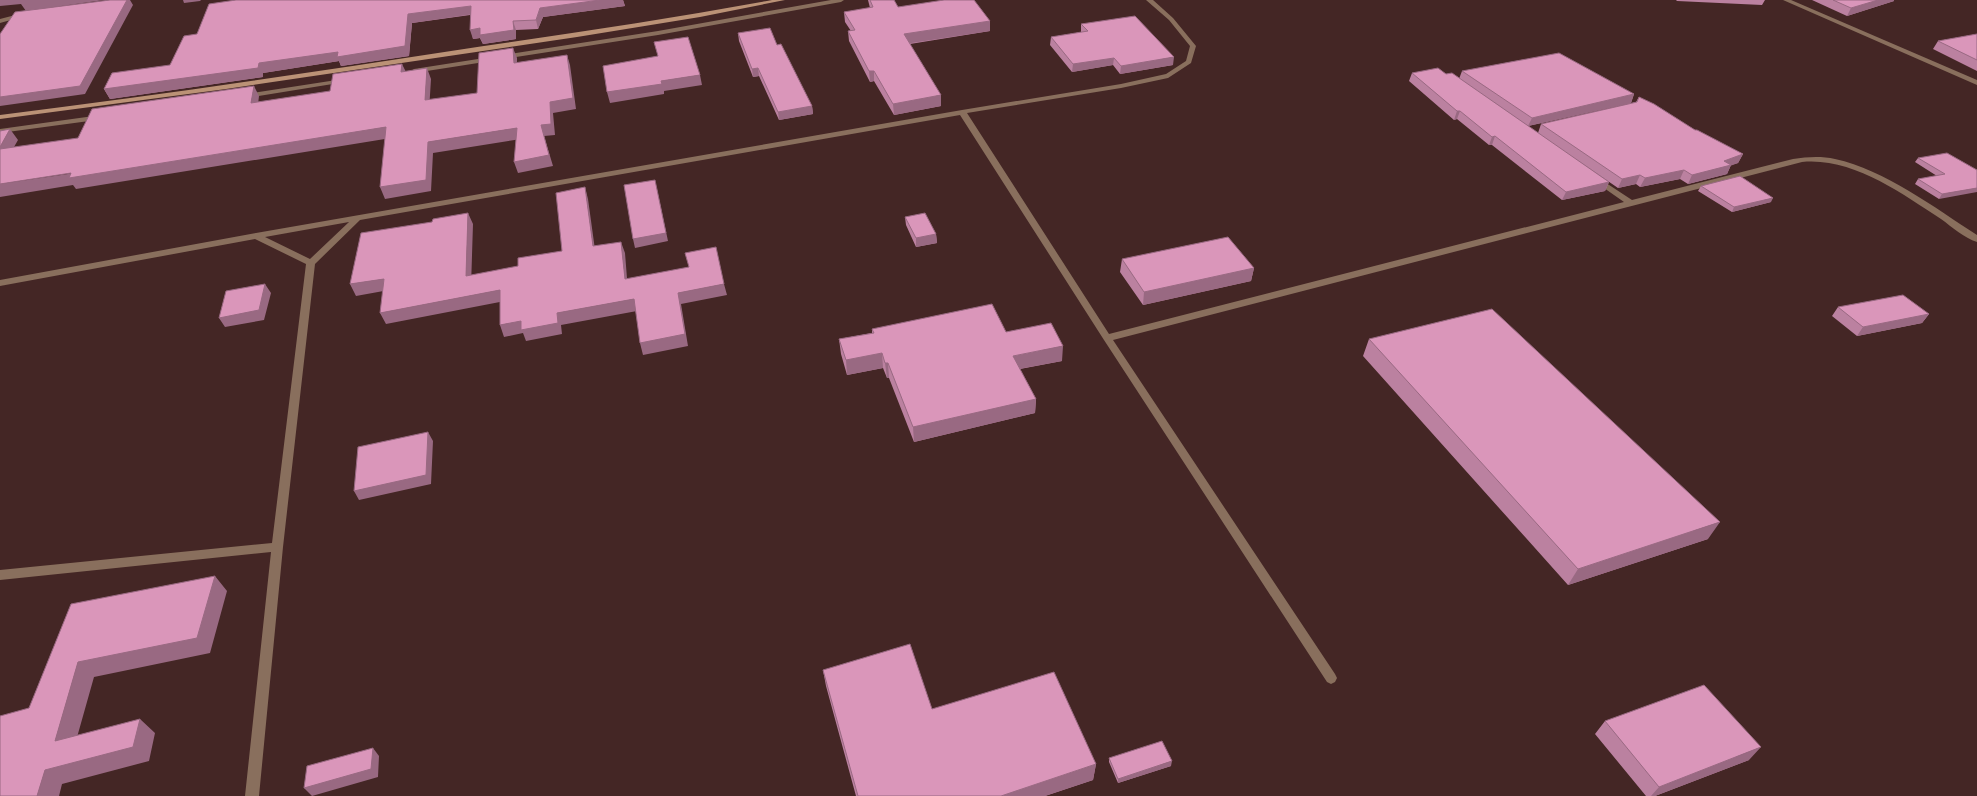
<svg xmlns="http://www.w3.org/2000/svg" width="1977" height="796" font-family="Georgia,serif">
<style>
.lines{fill:none;stroke-linecap:round;stroke-linejoin:round}
.minor{fill:#896f5d;fill-rule:evenodd}
.secondary{fill:#bb9276;fill-rule:evenodd}
.wall{fill:#bb81a0}
.shaded-wall{fill:#996982}
.building{fill:#da96ba;stroke:#996982}
</style>
<rect width="100%" height="100%" fill="#442625"/>
<g class="lines">
<path class="minor" d="M 831,0 L 844,0 L 841,2 L 658,35 L 414,73 L 411,71 L 414,69 L 658,31 Z
M 1146,0 L 1153,0 L 1173,18 L 1196,46 L 1191,63 L 1168,78 L 1121,88 L 967,113 L 1109,334 L 1624,202 L 1594,181 L 1593,179 L 1597,177 L 1632,200 L 1793,159 C 1807,157 1821,156 1835,159 C 1885,170 1935,208 1977,235 L 1977,242 C 1964,238 1952,227 1941,219 C 1901,193 1852,157 1802,162 L 1113,340 L 1335,674 L 1337,678 L 1335,682 L 1331,684 L 1327,682 L 1104,340 L 960,115 L 360,220 L 315,264 L 283,547 L 259,796 L 245,796 L 271,552 L 0,580 L 0,570 L 272,543 L 306,264 L 255,239 L 0,286 L 0,280 L 256,233 L 962,110 L 1121,84 L 1166,74 L 1186,61 L 1190,46 L 1169,20 ZM 349,222 L 310,259 L 265,237 Z
M 1783,0 L 1791,0 L 1977,80 L 1977,85 Z
M 23,13 L 25,14 L 25,16 L 0,23 L 0,19 Z
M 343,79 L 347,81 L 345,82 L 246,98 L 242,96 L 246,94 Z
M 101,115 L 104,115 L 104,119 L 0,133 L 0,129 Z"/>
<path class="secondary" d="M 772,0 L 785,0 L 700,17 L 577,37 L 226,89 L 0,119 L 0,115 C 151,96 301,74 451,51 C 558,35 665,20 772,0 Z"/>
</g>
<path class="wall" d="M 236,0 L 623,0 L 625,6 L 543,17 L 538,29 L 516,30 L 516,39 L 483,44 L 480,38 L 473,39 L 470,15 L 412,23 L 409,56 L 341,66 L 339,61 L 263,73 L 263,77 L 110,99 L 104,89 L 170,65 L 197,34 Z
M 868,0 L 894,0 L 898,7 L 990,21 L 990,31 L 910,44 L 941,106 L 894,115 L 874,81 L 870,82 L 849,41 L 848,31 L 851,31 L 845,22 L 844,12 L 870,8 Z
M 1676,0 L 1765,0 L 1762,5 L 1677,1 Z
M 1812,0 L 1894,0 L 1894,1 L 1847,16 Z
M 1081,24 L 1173,65 L 1120,74 L 1113,65 L 1072,72 L 1050,45 L 1051,37 L 1082,32 L 1081,32 Z
M 738,33 L 777,45 L 812,106 L 813,114 L 779,120 L 759,76 L 753,77 L 739,41 Z
M 1977,34 L 1977,71 L 1933,49 L 1938,41 Z
M 1462,71 L 1634,94 L 1631,103 L 1528,126 L 1538,133 L 1541,124 L 1636,102 L 1639,97 L 1695,130 L 1743,154 L 1738,163 L 1731,165 L 1727,174 L 1688,184 L 1680,179 L 1640,187 L 1636,184 L 1618,188 L 1551,142 L 1609,182 L 1605,191 L 1562,200 L 1492,145 L 1489,145 L 1457,119 L 1454,120 L 1409,81 L 1412,73 L 1459,79 Z
M 1918,158 L 1977,170 L 1939,199 L 1915,184 L 1918,179 L 1937,176 L 1915,162 Z
M 1701,186 L 1771,202 L 1732,212 L 1698,191 Z
M 905,217 L 936,234 L 937,243 L 916,247 L 906,225 Z
M 1122,259 L 1254,268 L 1251,281 L 1143,305 L 1120,272 Z
M 1838,307 L 1929,314 L 1922,323 L 1857,336 L 1832,316 Z
M 872,329 L 1006,332 L 1062,361 L 1020,369 L 1036,399 L 1035,413 L 914,442 L 889,378 L 887,378 L 883,368 L 847,375 L 841,354 L 839,339 L 872,333 Z
M 1369,339 L 1708,539 L 1568,585 L 1363,356 Z
M 823,670 L 932,709 L 1096,764 L 1093,780 L 1045,796 L 856,796 L 826,686 Z
M 1605,721 L 1749,760 L 1655,796 L 1646,796 L 1595,734 Z
M 1109,758 L 1171,766 L 1118,783 L 1109,762 Z"/>
<path class="shaded-wall" d="M 0,0 L 104,0 L 26,11 L 21,4 L 0,6 Z
M 127,0 L 130,0 L 133,5 L 85,94 L 0,106 L 0,97 Z
M 183,0 L 201,0 L 200,1 L 184,3 Z
M 600,0 L 623,0 L 625,6 L 543,17 L 538,29 L 536,20 L 540,8 Z
M 1878,0 L 1894,0 L 1894,1 L 1847,16 L 1851,8 Z
M 471,6 L 474,14 L 412,23 L 409,56 L 341,66 L 339,61 L 263,73 L 263,77 L 110,99 L 104,89 L 259,63 L 408,14 Z
M 513,21 L 516,30 L 516,39 L 483,44 L 480,38 L 473,39 L 470,30 L 480,28 Z
M 990,21 L 990,31 L 905,44 L 904,34 Z
M 513,48 L 517,58 L 517,74 L 514,63 Z
M 567,55 L 570,65 L 576,109 L 553,113 L 555,135 L 544,136 L 553,166 L 518,173 L 514,162 L 541,125 Z
M 1174,57 L 1173,65 L 1120,74 L 1121,66 Z
M 1114,58 L 1113,65 L 1072,72 L 1073,64 Z
M 402,64 L 407,74 L 401,72 Z
M 427,68 L 431,79 L 429,111 L 425,100 Z
M 758,68 L 759,76 L 753,77 L 752,69 Z
M 869,71 L 874,71 L 874,81 L 870,82 Z
M 700,75 L 702,85 L 664,91 L 664,94 L 610,103 L 607,92 L 661,81 Z
M 254,86 L 259,96 L 257,113 L 251,103 Z
M 1634,94 L 1631,103 L 1528,126 L 1532,118 Z
M 941,95 L 941,106 L 894,115 L 893,104 Z
M 812,106 L 813,114 L 779,120 L 778,112 Z
M 1457,111 L 1460,111 L 1457,119 L 1454,120 Z
M 386,127 L 391,138 L 76,189 L 73,185 L 0,197 L 0,184 Z
M 517,128 L 521,139 L 433,153 L 431,191 L 385,199 L 380,187 L 428,142 Z
M 10,129 L 18,140 L 6,161 L 0,152 L 0,147 Z
M 1495,136 L 1492,145 L 1489,145 L 1492,137 Z
M 1743,154 L 1738,163 L 1730,166 L 1731,165 L 1727,174 L 1688,184 L 1692,175 L 1724,161 Z
M 1684,170 L 1680,179 L 1640,187 L 1645,178 Z
M 1640,175 L 1636,184 L 1618,188 L 1622,179 Z
M 1609,182 L 1605,191 L 1562,200 L 1566,192 Z
M 585,187 L 588,199 L 596,257 L 593,246 Z
M 1977,188 L 1977,192 L 1939,199 L 1942,194 Z
M 657,189 L 668,241 L 635,248 L 633,239 Z
M 1773,198 L 1771,202 L 1732,212 L 1734,207 Z
M 468,213 L 473,224 L 471,287 L 466,276 Z
M 936,234 L 937,243 L 916,247 L 916,238 Z
M 621,242 L 625,253 L 628,291 L 625,279 Z
M 1254,268 L 1251,281 L 1143,305 L 1144,292 Z
M 384,279 L 389,290 L 356,296 L 350,284 Z
M 265,284 L 271,293 L 264,320 L 225,327 L 219,318 Z
M 724,284 L 727,295 L 681,304 L 688,346 L 643,355 L 640,343 L 678,293 Z
M 500,290 L 505,301 L 386,324 L 380,313 Z
M 634,299 L 637,311 L 561,325 L 562,334 L 526,341 L 523,333 L 504,337 L 500,325 L 557,313 Z
M 1929,314 L 1922,323 L 1857,336 L 1863,327 Z
M 1063,346 L 1062,361 L 1013,370 L 1013,356 Z
M 882,353 L 883,368 L 847,375 L 846,360 Z
M 885,363 L 888,363 L 889,378 L 887,378 Z
M 1036,399 L 1035,413 L 914,442 L 913,427 Z
M 428,432 L 433,441 L 431,484 L 359,500 L 354,491 Z
M 1720,522 L 1708,539 L 1568,585 L 1578,569 Z
M 215,576 L 227,591 L 210,653 L 94,677 L 72,755 L 55,741 L 78,662 Z
M 140,719 L 155,733 L 149,761 L 62,784 L 59,796 L 37,796 L 45,770 Z
M 1761,747 L 1749,760 L 1655,796 L 1651,796 L 1659,787 Z
M 373,748 L 379,756 L 378,777 L 312,796 L 304,788 Z
M 1172,761 L 1171,766 L 1118,783 L 1118,779 Z
M 1096,764 L 1093,780 L 1045,796 L 1001,796 Z"/>
<path class="building" d="M 110,0 L 127,0 L 80,86 L 0,97 L 0,34 L 15,12 Z
M 236,0 L 600,0 L 540,8 L 536,20 L 513,21 L 514,30 L 480,35 L 480,28 L 470,30 L 471,6 L 408,14 L 405,46 L 337,57 L 338,52 L 259,63 L 258,68 L 104,89 L 112,73 L 170,65 L 184,36 L 197,34 L 209,4 Z
M 870,0 L 894,0 L 898,7 L 944,0 L 974,0 L 990,21 L 904,34 L 941,95 L 893,104 L 874,71 L 869,71 L 848,31 L 855,30 L 844,12 L 873,7 Z
M 1833,0 L 1878,0 L 1851,8 Z
M 1135,16 L 1174,57 L 1121,66 L 1114,58 L 1073,64 L 1051,37 L 1088,31 L 1081,24 Z
M 770,28 L 777,45 L 781,44 L 812,106 L 778,112 L 758,68 L 752,69 L 738,33 Z
M 1977,34 L 1977,60 L 1938,41 Z
M 688,37 L 700,75 L 661,81 L 662,84 L 607,92 L 603,66 L 658,56 L 654,42 Z
M 513,48 L 514,63 L 567,55 L 573,98 L 550,102 L 551,124 L 541,125 L 549,155 L 514,162 L 517,128 L 428,142 L 426,180 L 380,187 L 386,127 L 69,178 L 71,173 L 0,184 L 0,149 L 78,138 L 92,109 L 254,86 L 251,103 L 330,91 L 333,74 L 402,64 L 401,72 L 427,68 L 425,100 L 477,93 L 479,53 Z
M 1559,53 L 1634,94 L 1532,118 L 1462,71 Z
M 1438,68 L 1446,74 L 1452,73 L 1609,182 L 1566,192 L 1495,136 L 1492,137 L 1460,111 L 1457,111 L 1412,73 Z
M 1639,97 L 1654,104 L 1695,130 L 1697,130 L 1743,154 L 1724,161 L 1731,165 L 1692,175 L 1684,170 L 1645,178 L 1640,175 L 1622,179 L 1541,124 L 1637,102 Z
M 10,129 L 0,147 L 0,131 Z
M 1947,153 L 1977,170 L 1977,188 L 1942,194 L 1918,179 L 1945,174 L 1918,158 Z
M 1740,176 L 1773,198 L 1734,207 L 1701,186 Z
M 655,180 L 666,233 L 633,239 L 624,185 Z
M 585,187 L 593,246 L 621,242 L 625,279 L 689,267 L 685,253 L 716,247 L 724,284 L 678,293 L 685,334 L 640,343 L 634,299 L 557,313 L 558,323 L 521,330 L 521,321 L 500,325 L 500,290 L 380,313 L 384,279 L 350,284 L 361,233 L 432,222 L 433,219 L 468,213 L 466,276 L 518,266 L 518,258 L 562,251 L 556,193 Z
M 925,213 L 936,234 L 916,238 L 905,217 Z
M 1228,237 L 1254,268 L 1144,292 L 1122,259 Z
M 265,284 L 259,310 L 219,318 L 226,291 Z
M 1903,295 L 1929,314 L 1863,327 L 1838,307 Z
M 992,304 L 1006,332 L 1051,323 L 1063,346 L 1013,356 L 1036,399 L 913,427 L 888,363 L 885,363 L 882,353 L 846,360 L 839,339 L 874,333 L 872,329 Z
M 1492,309 L 1720,522 L 1578,569 L 1369,339 Z
M 428,432 L 426,475 L 354,491 L 358,447 Z
M 215,576 L 197,638 L 78,662 L 55,741 L 140,719 L 133,747 L 45,770 L 37,796 L 0,796 L 0,716 L 29,708 L 71,604 Z
M 910,644 L 932,709 L 1054,672 L 1096,764 L 1001,796 L 858,796 L 823,670 Z
M 1704,685 L 1761,747 L 1659,787 L 1605,721 Z
M 1162,741 L 1172,761 L 1118,779 L 1109,758 Z
M 373,748 L 371,769 L 304,788 L 307,766 Z"/>
</svg>
